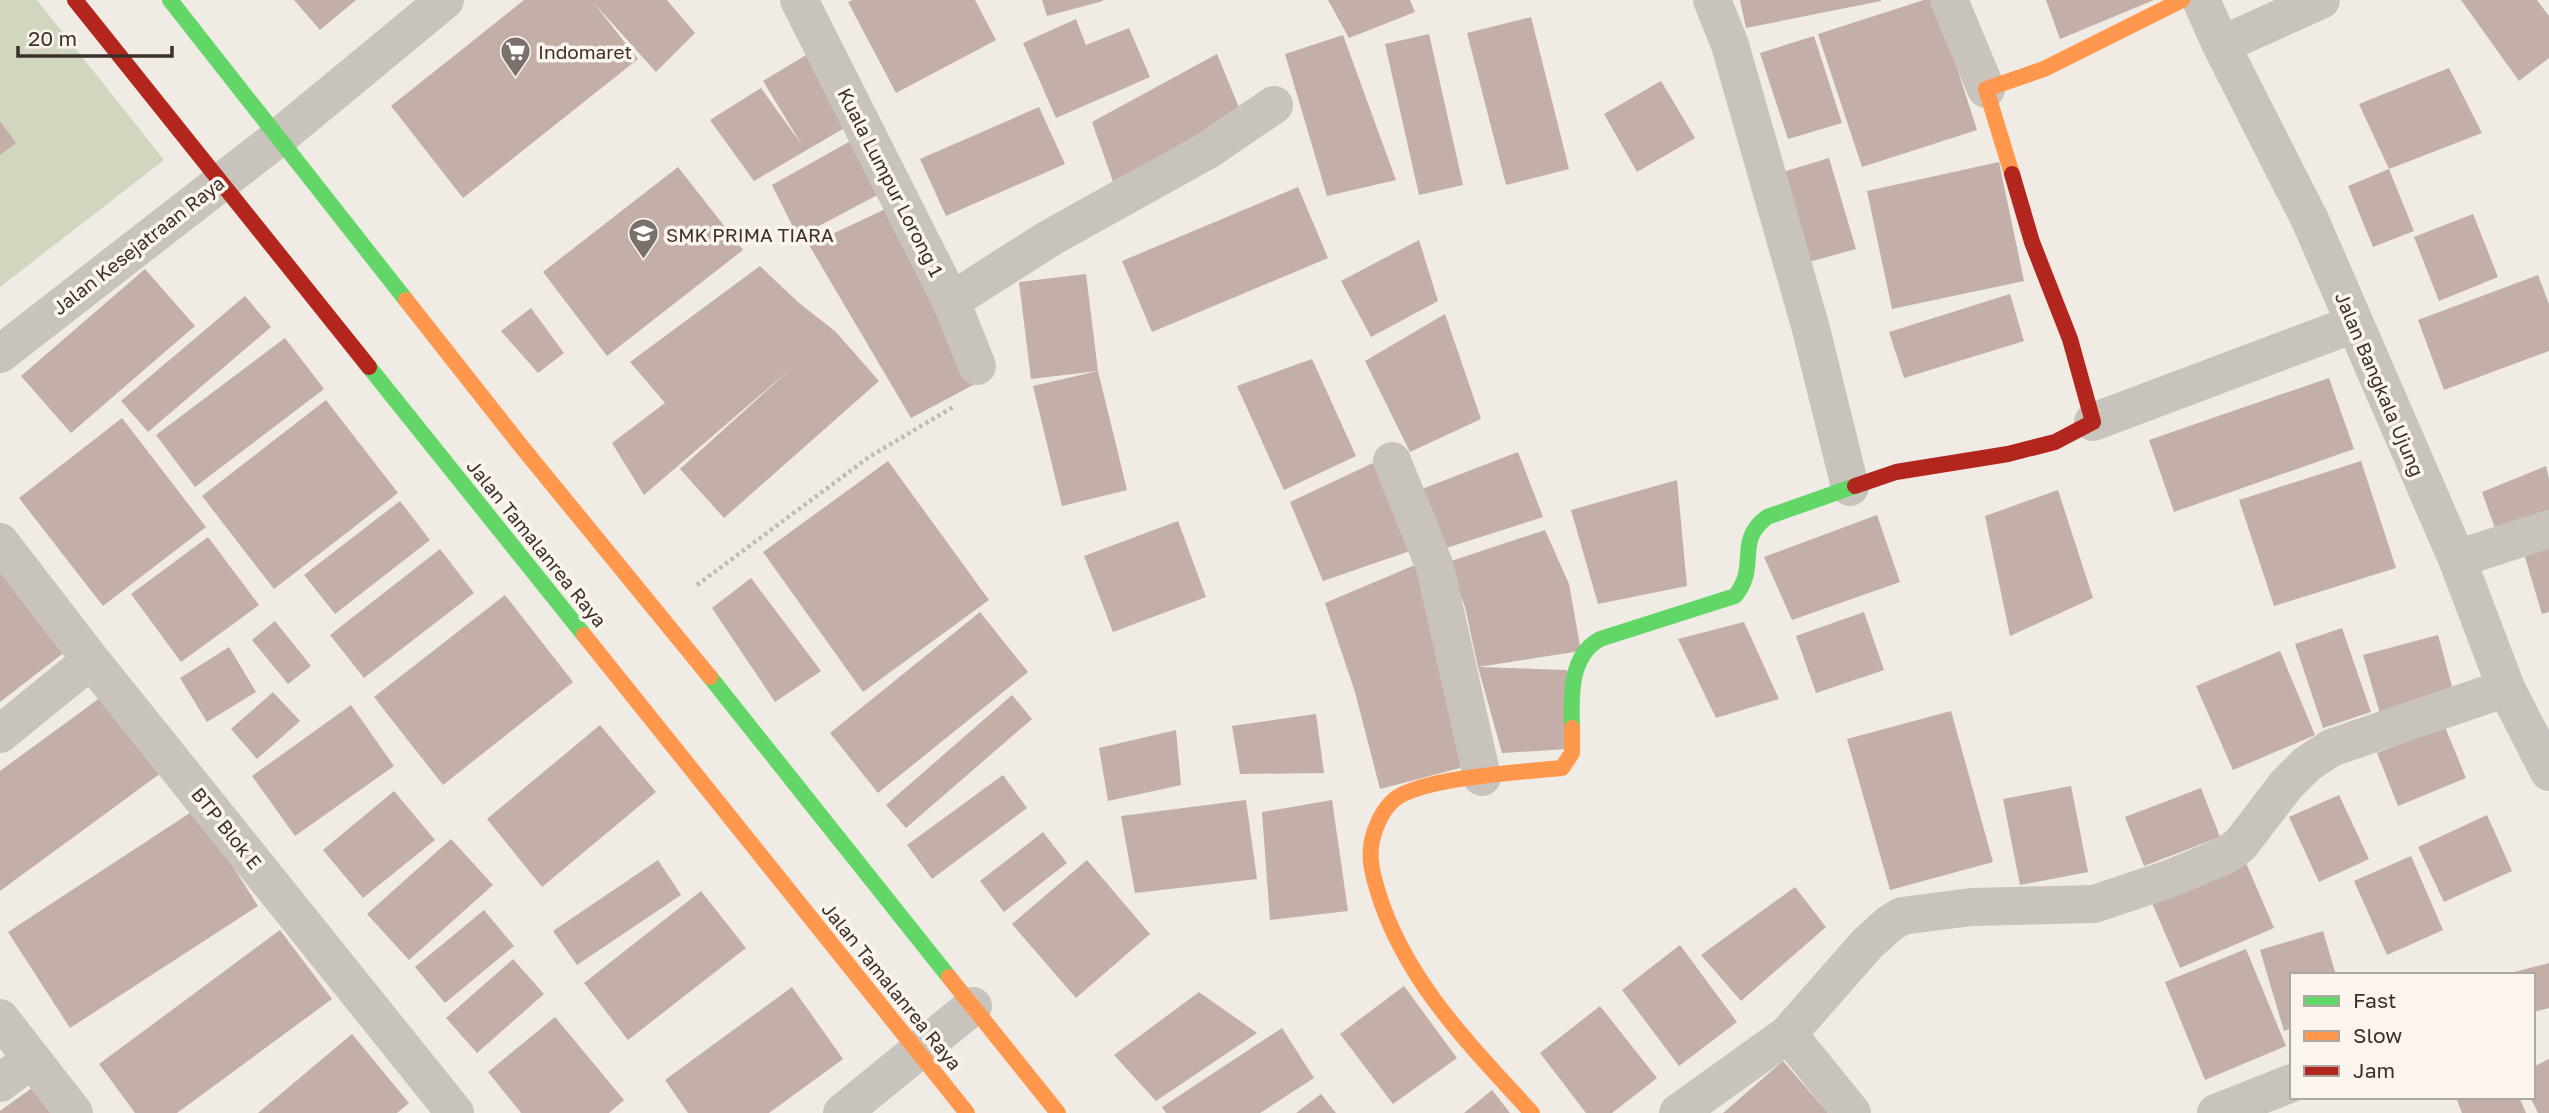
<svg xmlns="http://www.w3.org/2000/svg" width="2549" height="1113" font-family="'Golos Text',sans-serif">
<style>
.green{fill:#d1d6bf}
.building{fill:#c3afa7}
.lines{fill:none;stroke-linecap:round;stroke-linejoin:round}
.path{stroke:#c2bbb6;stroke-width:4.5;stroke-dasharray:3.5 3.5;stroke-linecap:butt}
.street{stroke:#c9c3be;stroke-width:38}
.fast{stroke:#63d668;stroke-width:16}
.slow{stroke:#ff974d;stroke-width:16}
.jam{stroke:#b3261e;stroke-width:16}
.labels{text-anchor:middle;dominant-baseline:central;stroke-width:7;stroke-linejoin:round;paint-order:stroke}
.poi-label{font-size:19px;fill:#3b302b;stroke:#fbf5ee;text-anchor:start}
.street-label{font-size:19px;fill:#3b302b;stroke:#fbf5ee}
</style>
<rect width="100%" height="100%" fill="#f0ebe5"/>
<path class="green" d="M 0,0 L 37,0 L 164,160 L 0,287 Z"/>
<path class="building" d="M 294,0 L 356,0 L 320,30 Z
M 524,0 L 667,0 L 695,33 L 656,72 L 593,2 L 638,59 L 463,198 L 391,106 Z
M 852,0 L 975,0 L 996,40 L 896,93 L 848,2 Z
M 1042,0 L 1103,0 L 1103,1 L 1047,16 Z
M 1328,0 L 1410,0 L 1415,12 L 1349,38 Z
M 1740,0 L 1881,0 L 1881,1 L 1746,28 Z
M 1924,0 L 1935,0 L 1977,130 L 1862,167 L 1818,34 Z
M 2046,0 L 2154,0 L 2060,39 Z
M 2461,0 L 2537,0 L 2549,16 L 2549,58 L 2519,81 Z
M 1531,17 L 1569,169 L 1506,185 L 1467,33 Z
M 1076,19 L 1086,45 L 1129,28 L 1150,77 L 1056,118 L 1023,43 Z
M 1429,34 L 1463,185 L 1419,195 L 1385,44 Z
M 1343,35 L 1396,180 L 1327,196 L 1285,54 Z
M 1814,36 L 1842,123 L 1788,139 L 1760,53 Z
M 811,52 L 853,123 L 754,181 L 710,120 L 761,88 L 802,145 L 763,81 Z
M 1217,54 L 1240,110 L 1116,190 L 1092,122 Z
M 2449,68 L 2482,133 L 2389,169 L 2359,104 Z
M 1661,81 L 1695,138 L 1637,172 L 1604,114 Z
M 1039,107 L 1065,164 L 946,216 L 920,159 Z
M 0,121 L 16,143 L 0,155 Z
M 854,139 L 885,191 L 798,237 L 772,185 Z
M 1829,158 L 1856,249 L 1809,262 L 1783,172 Z
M 1999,162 L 2024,281 L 1892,309 L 1867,191 Z
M 678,167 L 743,250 L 607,356 L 543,272 Z
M 2389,169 L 2414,231 L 2373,247 L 2348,186 Z
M 1298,187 L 1328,258 L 1152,332 L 1122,261 Z
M 894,205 L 975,384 L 911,418 L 809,245 Z
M 2473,214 L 2498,277 L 2439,301 L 2414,237 Z
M 1419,240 L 1438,301 L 1371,337 L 1341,281 Z
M 760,266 L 799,303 L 835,331 L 879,381 L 724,518 L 680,469 L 795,365 L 644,495 L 612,443 L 665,403 L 630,362 Z
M 145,269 L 195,326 L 71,433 L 21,376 Z
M 1086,274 L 1098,371 L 1031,379 L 1019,282 Z
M 2538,275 L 2549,304 L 2549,351 L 2444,390 L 2418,320 Z
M 2010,294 L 2024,341 L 1904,378 L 1889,332 Z
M 245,296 L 271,327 L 148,432 L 121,401 Z
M 531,308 L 564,353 L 538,373 L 501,331 Z
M 1445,314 L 1481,419 L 1410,452 L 1365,361 Z
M 285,338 L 324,389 L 195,487 L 156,435 Z
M 1312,359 L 1356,456 L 1284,490 L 1237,386 Z
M 1098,371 L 1127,490 L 1062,506 L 1033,386 Z
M 2329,378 L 2354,449 L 2174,512 L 2149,440 Z
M 326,400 L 398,493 L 274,589 L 202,496 Z
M 122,418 L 206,527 L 103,606 L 19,498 Z
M 1518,452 L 1543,517 L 1440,550 L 1414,492 Z
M 888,461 L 989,600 L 863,692 L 763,552 Z
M 2361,461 L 2396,568 L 2274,606 L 2239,500 Z
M 1373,463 L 1410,551 L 1323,581 L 1290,502 Z
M 2546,466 L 2549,479 L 2549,526 L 2501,545 L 2482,492 Z
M 1677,480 L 1687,586 L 1598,604 L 1571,510 Z
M 2058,490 L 2093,598 L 2010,636 L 1985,516 Z
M 400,501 L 430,540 L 335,614 L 304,575 Z
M 1877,515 L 1900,582 L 1792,620 L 1764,557 Z
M 1178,521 L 1206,597 L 1113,632 L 1084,556 Z
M 1545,530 L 1569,584 L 1581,651 L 1478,667 L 1567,670 L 1567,749 L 1502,753 L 1478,667 L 1465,607 L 1448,562 Z
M 208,537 L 259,605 L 181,662 L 131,594 Z
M 2549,547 L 2549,612 L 2542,614 L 2524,554 Z
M 440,549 L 474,593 L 364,678 L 330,635 Z
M 1422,562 L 1475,764 L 1380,789 L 1355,692 L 1325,603 Z
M 0,567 L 66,651 L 0,702 Z
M 751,578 L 821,671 L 775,702 L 712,608 Z
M 505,595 L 573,682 L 443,785 L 374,697 Z
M 980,612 L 1028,672 L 878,793 L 830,733 Z
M 1864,612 L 1884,670 L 1816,693 L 1796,636 Z
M 275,621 L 311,666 L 288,684 L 252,640 Z
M 1744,622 L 1779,699 L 1716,718 L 1678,639 Z
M 2342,628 L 2371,712 L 2323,728 L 2295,644 Z
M 2438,635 L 2454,694 L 2380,714 L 2363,655 Z
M 229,647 L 256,692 L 207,722 L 180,678 Z
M 2280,651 L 2315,735 L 2233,770 L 2196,686 Z
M 108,692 L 165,770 L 0,891 L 0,771 Z
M 273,692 L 300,721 L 257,759 L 231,729 Z
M 1012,695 L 1032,719 L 906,828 L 886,805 Z
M 351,705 L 394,766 L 295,836 L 252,776 Z
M 1951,711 L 1993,862 L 1890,890 L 1847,739 Z
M 1316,714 L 1324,773 L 1240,774 L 1232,726 Z
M 600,725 L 656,792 L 542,887 L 487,819 Z
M 2445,727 L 2466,778 L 2398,806 L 2377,753 Z
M 1176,730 L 1181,785 L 1108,801 L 1099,748 Z
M 1003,775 L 1027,808 L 932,879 L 907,845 Z
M 2071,786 L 2088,872 L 2020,885 L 2003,799 Z
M 2201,788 L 2220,837 L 2144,866 L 2125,817 Z
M 394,791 L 435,840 L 363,898 L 323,850 Z
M 2339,795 L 2369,859 L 2319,882 L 2289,817 Z
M 1246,800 L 1257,879 L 1135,893 L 1121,816 Z
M 1332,800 L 1348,911 L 1270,920 L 1262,812 Z
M 196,809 L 258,906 L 70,1028 L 8,932 Z
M 2487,815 L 2512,871 L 2444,902 L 2418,847 Z
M 1043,832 L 1067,863 L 1004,912 L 980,881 Z
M 451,839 L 493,885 L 409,960 L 367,914 Z
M 2411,856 L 2443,930 L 2387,955 L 2354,881 Z
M 658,860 L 681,895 L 577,965 L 553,931 Z
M 1087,860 L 1150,934 L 1076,998 L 1012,924 Z
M 2246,863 L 2274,928 L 2180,968 L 2152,903 Z
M 1795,887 L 1826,927 L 1741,1001 L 1701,955 Z
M 701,891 L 746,948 L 628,1040 L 584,983 Z
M 484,910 L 514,946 L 445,1003 L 415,967 Z
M 280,930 L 332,999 L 177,1113 L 135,1113 L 99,1064 Z
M 2323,931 L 2336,975 L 2292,975 L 2292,1028 L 2284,1031 L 2260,950 Z
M 1680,945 L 1737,1022 L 1679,1066 L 1622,990 Z
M 2246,949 L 2286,1046 L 2205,1080 L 2165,982 Z
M 513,959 L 544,994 L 477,1053 L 446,1018 Z
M 2549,963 L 2549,1008 L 2533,1012 L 2533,975 L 2507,974 Z
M 1404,986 L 1457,1058 L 1393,1104 L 1340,1034 Z
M 792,987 L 843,1059 L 769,1113 L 688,1113 L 665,1080 Z
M 1199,992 L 1257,1033 L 1156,1101 L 1114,1055 Z
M 1600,1006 L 1657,1078 L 1612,1113 L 1586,1113 L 1540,1053 Z
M 555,1017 L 624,1100 L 609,1113 L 521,1113 L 488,1072 Z
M 1282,1028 L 1314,1078 L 1260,1113 L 1166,1113 L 1162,1107 Z
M 352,1034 L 409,1103 L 397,1113 L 258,1113 Z
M 2549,1059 L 2549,1113 L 2538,1113 L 2530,1097 L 2533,1097 L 2533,1067 Z
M 1783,1061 L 1828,1113 L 1723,1113 Z
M 43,1080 L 67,1113 L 0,1113 L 0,1111 Z
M 1492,1090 L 1510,1113 L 1464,1113 Z
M 1321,1094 L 1336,1113 L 1296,1113 Z
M 2456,1097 L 2519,1097 L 2526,1113 L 2462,1113 Z"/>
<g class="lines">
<path class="path" d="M 697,585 L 869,457 L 953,407"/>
<path class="street" d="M 799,0 L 951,301 L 977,366
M 1712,0 L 1730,45 L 1811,329 L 1850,487
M 1949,0 L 1986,89
M 2201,0 L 2221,45 L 2310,220 L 2457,559 L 2506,688 L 2549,772
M 2221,45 L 2321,0
M 951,301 L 1050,238 L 1208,150 L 1274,105
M 0,354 L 278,138 L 445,0
M 2093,422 L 2354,324
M 1392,461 L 1435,567 L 1482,777
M 0,542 L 91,660 L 455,1113
M 2457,559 L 2549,529
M 0,734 L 91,660
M 0,1018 L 74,1113
M 1788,1034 L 1852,1113
M 0,1083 L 32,1059
M 842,1113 L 973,1006
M 1678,1113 L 1788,1034 L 1867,944 L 1889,924 L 1902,916 L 1971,907 L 2094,904 L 2169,879 L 2224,856 L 2240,845 L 2286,785 L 2307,764 L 2331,748 L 2506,688
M 2216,1113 L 2292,1083"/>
<path class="fast" d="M 170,0 L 406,300
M 369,367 L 584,635
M 710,677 L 949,977
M 1572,728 C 1571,698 1569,656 1600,639 L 1735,596 C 1760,566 1734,542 1767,517 L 1855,486"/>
<path class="slow" d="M 2012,174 L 1986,89 L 2044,69 L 2182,0
M 406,300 L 521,446 L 710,677
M 584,635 L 967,1113
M 949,977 L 1058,1113
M 1532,1113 C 1471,1046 1405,981 1378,892 C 1371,870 1367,852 1375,830 C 1379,819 1386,806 1395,799 C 1425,777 1523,772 1562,768 L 1572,753 L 1572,728"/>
<path class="jam" d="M 75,0 L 369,367
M 1855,486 L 1896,472 L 2008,454 L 2055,442 L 2093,422 L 2070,339 L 2032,242 L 2012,174"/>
</g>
<defs>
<symbol id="supermarket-pin" viewBox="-11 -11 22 30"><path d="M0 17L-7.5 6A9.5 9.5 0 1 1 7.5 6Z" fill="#7a716c" stroke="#fbf5ee"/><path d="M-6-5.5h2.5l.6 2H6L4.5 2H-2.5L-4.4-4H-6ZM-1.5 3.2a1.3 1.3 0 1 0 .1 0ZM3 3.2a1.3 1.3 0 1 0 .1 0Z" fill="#fff"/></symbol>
<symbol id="school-pin" viewBox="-11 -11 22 30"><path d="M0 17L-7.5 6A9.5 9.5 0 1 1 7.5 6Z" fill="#7a716c" stroke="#fbf5ee"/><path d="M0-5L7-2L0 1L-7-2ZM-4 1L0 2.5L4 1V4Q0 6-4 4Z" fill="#fff"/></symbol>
</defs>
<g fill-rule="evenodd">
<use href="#supermarket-pin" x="498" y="34" width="35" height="47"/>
<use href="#school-pin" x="626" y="216" width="35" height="47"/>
</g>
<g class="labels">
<g class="poi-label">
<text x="538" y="51">Indomaret</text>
<text x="666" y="234">SMK PRIMA TIARA</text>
</g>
<g class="street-label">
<text transform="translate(891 182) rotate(63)">Kuala Lumpur Lorong 1</text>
<text transform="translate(138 245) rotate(-38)">Jalan Kesejatraan Raya</text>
<text transform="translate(2380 384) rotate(67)">Jalan Bangkala Ujung</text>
<text transform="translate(537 543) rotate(51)">Jalan Tamalanrea Raya</text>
<text transform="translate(227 828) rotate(51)">BTP Blok E</text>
<text transform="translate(892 986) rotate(51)">Jalan Tamalanrea Raya</text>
</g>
</g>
<rect x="2290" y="973" width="245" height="126" fill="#fbf5ee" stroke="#aea6a0" stroke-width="2"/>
<rect x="2304" y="996" width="35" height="10" fill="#63d668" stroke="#aea6a0" stroke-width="2"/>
<text x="2353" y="1008" font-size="21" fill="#3b302b">Fast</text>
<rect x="2304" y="1031" width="35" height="10" fill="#ff974d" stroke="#aea6a0" stroke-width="2"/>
<text x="2353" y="1043" font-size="21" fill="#3b302b">Slow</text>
<rect x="2304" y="1066" width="35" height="10" fill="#b3261e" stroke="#aea6a0" stroke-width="2"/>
<text x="2353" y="1078" font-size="21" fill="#3b302b">Jam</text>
<path d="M18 46v10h154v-10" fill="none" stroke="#3b302b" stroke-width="3.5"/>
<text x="28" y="46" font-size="21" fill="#3b302b" stroke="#fbf5ee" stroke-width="5" paint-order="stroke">20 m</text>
</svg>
